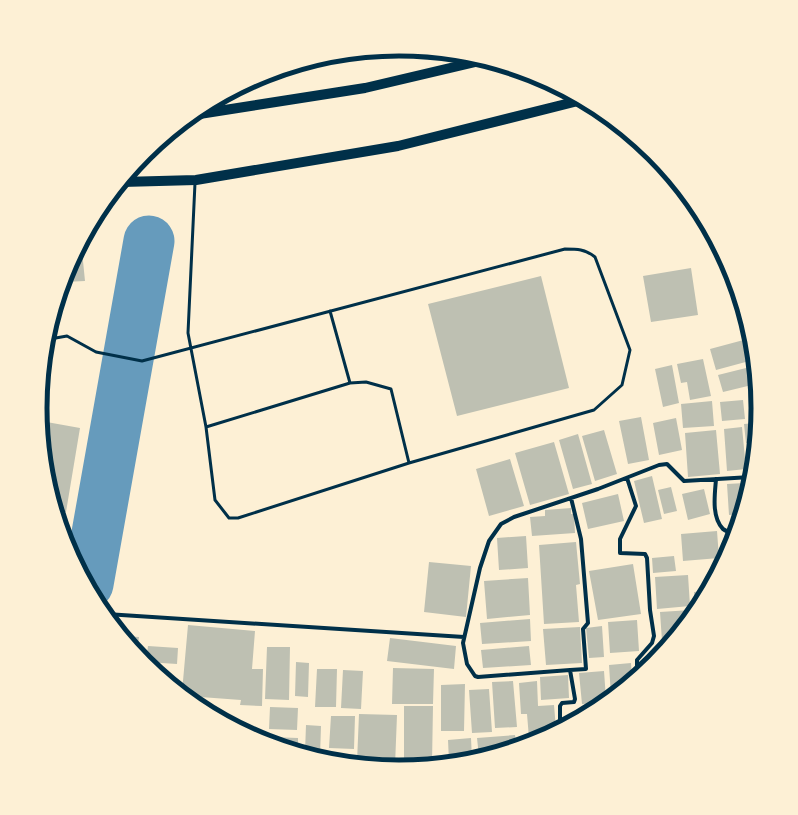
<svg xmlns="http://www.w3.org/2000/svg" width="798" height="815" font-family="'Work Sans',sans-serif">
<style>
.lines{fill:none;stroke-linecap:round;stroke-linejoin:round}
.river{stroke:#669bbc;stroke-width:51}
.building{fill:#bec0b2}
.service{stroke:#003049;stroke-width:3}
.minor{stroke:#003049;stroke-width:4}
.primary{stroke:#003049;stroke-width:10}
.rim{fill:none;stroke:#003049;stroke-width:5}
</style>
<rect width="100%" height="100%" fill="#fdf0d5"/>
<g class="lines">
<path class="river" d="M 88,584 L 149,241"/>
</g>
<path class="building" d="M 82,251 L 85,281 L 64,282 L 67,270 L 77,252 Z
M 691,268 L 698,315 L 651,322 L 643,276 Z
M 541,276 L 569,388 L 457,416 L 428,304 Z
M 751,338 L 753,360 L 716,370 L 710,349 Z
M 703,359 L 711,396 L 690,400 L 687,382 L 681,383 L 677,364 Z
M 672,365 L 679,403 L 663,407 L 655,369 Z
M 754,366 L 756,384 L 723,392 L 718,375 Z
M 756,389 L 757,417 L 750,418 L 748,390 Z
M 743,400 L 745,419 L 722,421 L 720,402 Z
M 712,401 L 714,426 L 683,428 L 681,404 Z
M 641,417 L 649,460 L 628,464 L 619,421 Z
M 676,418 L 682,450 L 659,455 L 653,423 Z
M 41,421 L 80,428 L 66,512 L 57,511 L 47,477 Z
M 756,423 L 755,442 L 746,443 L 744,424 Z
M 742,427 L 746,469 L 727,471 L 724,429 Z
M 604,430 L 617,474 L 595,481 L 582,436 Z
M 716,430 L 720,474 L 688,477 L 685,433 Z
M 578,434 L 592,484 L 573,489 L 559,440 Z
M 554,442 L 569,494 L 530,505 L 515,453 Z
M 755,442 L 753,462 L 752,462 L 750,443 Z
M 510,459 L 524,506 L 489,516 L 476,469 Z
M 652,476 L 662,519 L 644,523 L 634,481 Z
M 745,483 L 746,493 L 740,514 L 729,515 L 727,484 Z
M 671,487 L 677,511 L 664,514 L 658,490 Z
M 704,489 L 710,514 L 688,520 L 682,494 Z
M 618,494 L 624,521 L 588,529 L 582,503 Z
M 571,508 L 571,514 L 574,514 L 575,533 L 532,536 L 530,517 L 545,516 L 545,510 Z
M 717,531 L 719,558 L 683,561 L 681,534 Z
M 526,536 L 528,568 L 499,570 L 497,538 Z
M 576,542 L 580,584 L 576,585 L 579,622 L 544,624 L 539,545 Z
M 674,556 L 676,571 L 653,573 L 652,558 Z
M 429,562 L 471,566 L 466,617 L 424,612 Z
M 633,564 L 641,614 L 598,620 L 589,571 Z
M 688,575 L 690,606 L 657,609 L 655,577 Z
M 528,578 L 530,615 L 487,619 L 484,581 Z
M 706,591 L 697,607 L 695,610 L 694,592 Z
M 691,610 L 691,615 L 670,640 L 662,641 L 660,612 Z
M 530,619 L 531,641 L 482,644 L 480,623 Z
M 637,620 L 639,651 L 610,653 L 608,622 Z
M 188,625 L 255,631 L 252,669 L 263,669 L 262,706 L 240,705 L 241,700 L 187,696 L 182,692 Z
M 602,626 L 604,657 L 589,658 L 586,628 Z
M 580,627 L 582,663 L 546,665 L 543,629 Z
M 124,636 L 139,637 L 137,652 Z
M 390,638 L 456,646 L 454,669 L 387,661 Z
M 148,646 L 178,648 L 177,664 L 146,662 Z
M 529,646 L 531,665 L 483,668 L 481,650 Z
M 267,647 L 290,647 L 289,700 L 265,699 Z
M 296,662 L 309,663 L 308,697 L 295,696 Z
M 631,663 L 632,678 L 611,696 L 609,665 Z
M 393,668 L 434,669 L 433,704 L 392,704 Z
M 317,669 L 337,669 L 336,707 L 315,707 Z
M 343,670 L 363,671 L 361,709 L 341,708 Z
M 604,671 L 606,699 L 602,703 L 582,704 L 579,673 Z
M 568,675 L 569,698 L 541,700 L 540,677 Z
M 513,681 L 517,727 L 495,728 L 492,682 Z
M 537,681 L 538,706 L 554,705 L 556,729 L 540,737 L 529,738 L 527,714 L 521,714 L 519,683 Z
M 465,684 L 464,731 L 441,731 L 441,685 Z
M 489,689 L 492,732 L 472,733 L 469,690 Z
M 200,706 L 213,706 L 213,713 Z
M 404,706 L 433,706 L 432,763 L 404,766 Z
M 270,707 L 298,708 L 297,730 L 269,729 Z
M 359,714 L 397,715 L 395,766 L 357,762 Z
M 581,715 L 569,722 L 568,716 Z
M 331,716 L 355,716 L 354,749 L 329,748 Z
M 306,725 L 321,726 L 320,757 L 305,752 Z
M 515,735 L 516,745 L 479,757 L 477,738 Z
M 271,737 L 298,738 L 298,750 L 271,742 Z
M 471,738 L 472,759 L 449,762 L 448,740 Z
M 322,756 L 352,757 L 352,762 L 329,760 L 322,757 Z"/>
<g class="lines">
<path class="service" d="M 330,311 L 350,383
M 46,343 L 50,339 L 67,336 L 96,352 L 142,361 L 565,249 C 577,249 585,249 595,257 L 630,350 L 622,385 L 594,410 L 409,463 L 238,518 L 229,518 L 215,500 L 206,427 L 188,333 L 195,183
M 206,427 L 350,383 L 366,382 L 391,389 L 409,463"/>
<path class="minor" d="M 627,478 L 636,506 L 620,539 L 620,553 L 645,554 L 647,558 L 650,610 L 654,636 L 652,643 L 637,660 L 637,674
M 716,479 C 715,493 711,517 723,529 C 726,531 730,533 734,535
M 106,614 L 464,637
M 570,670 L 586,669 L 583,629 L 588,623 L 581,539 L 571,498
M 560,727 L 560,706 L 562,703 L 574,702 L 575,699 L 570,670 L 478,677 L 475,676 L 467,664 L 463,643 L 480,568 L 489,541 L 501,524 L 514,517 L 598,489 L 659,465 L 667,464 L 684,481 L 751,477"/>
<path class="primary" d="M 193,115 L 365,88 L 484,60
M 122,182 L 196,180 L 398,146 L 582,100"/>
</g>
<path d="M0 0H798V815H0ZM47 408a352 352 0 1 1 704 0a352 352 0 1 1-704 0Z" fill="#fdf0d5" fill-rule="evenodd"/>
<path class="rim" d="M47 408a352 352 0 1 1 704 0a352 352 0 1 1-704 0Z"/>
</svg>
